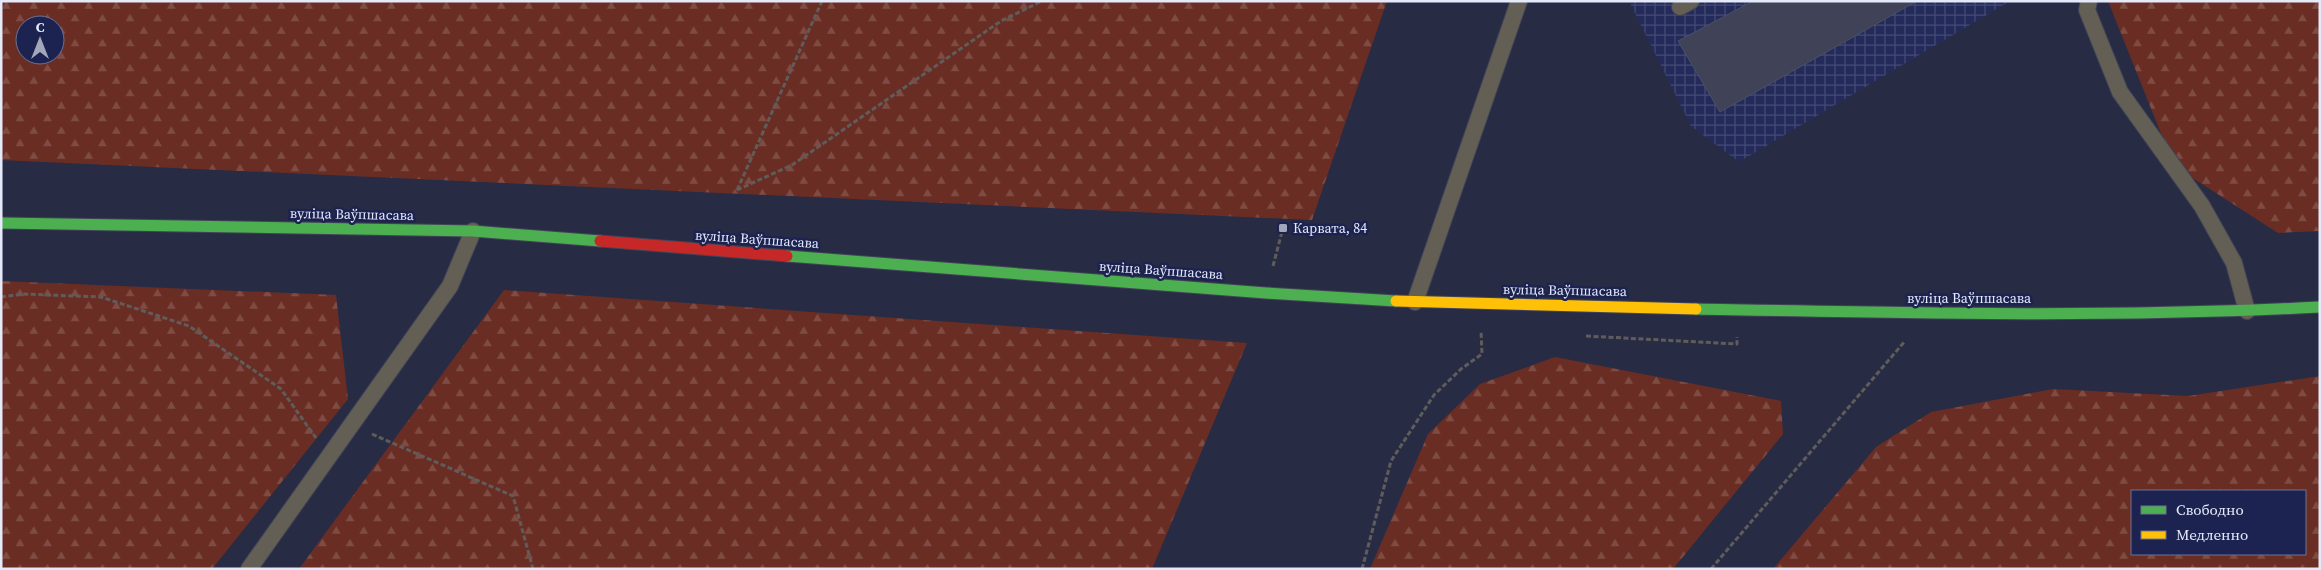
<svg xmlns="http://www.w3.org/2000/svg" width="2321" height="570" font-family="'Source Serif 4',serif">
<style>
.industrial{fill:url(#industrial-grid)}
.forest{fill:url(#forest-firs);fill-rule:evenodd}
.building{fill:#404357;stroke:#4c5066}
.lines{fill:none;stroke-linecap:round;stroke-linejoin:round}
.lane-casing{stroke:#414457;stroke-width:18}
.fast-casing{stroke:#414457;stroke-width:13}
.slow-casing{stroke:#414457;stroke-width:13}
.jam-casing{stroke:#414457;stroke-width:13}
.path{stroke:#5f5d5b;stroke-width:3;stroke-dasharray:5 2.5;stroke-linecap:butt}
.lane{stroke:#635f54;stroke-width:16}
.fast{stroke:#4caf50;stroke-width:11}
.slow{stroke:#ffc107;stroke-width:11}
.jam{stroke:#c62828;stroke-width:11}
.poi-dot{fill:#a3a7bb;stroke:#1c2350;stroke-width:2}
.labels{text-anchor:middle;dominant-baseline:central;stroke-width:5;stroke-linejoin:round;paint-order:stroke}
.street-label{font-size:14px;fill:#e5eafb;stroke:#1c2350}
.poi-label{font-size:14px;fill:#e5eafb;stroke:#1c2350;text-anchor:start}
</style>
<defs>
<pattern id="industrial-grid" width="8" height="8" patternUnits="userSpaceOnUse" patternTransform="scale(1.25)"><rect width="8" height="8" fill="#242b5b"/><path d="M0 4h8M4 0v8" fill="none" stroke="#444a73"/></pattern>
<pattern id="forest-firs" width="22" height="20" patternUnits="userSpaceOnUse" patternTransform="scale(1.25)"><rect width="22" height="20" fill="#6a2d23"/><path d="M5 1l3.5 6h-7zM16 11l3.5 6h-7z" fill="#7f4c44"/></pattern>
</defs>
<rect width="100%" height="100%" fill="#282b44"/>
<path class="industrial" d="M 1629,1 L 2010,1 L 1739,162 L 1691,126 Z"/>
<path class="forest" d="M 2,1 L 1387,1 L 1312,220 L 1,160 ZM 25,25 L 55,25 L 55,55 L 25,55 Z
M 2108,1 L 2320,1 L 2320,231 L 2278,233 L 2174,166 Z
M 1,281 L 336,295 L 348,399 L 212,569 L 1,569 Z
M 504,290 L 1247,343 L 1152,569 L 299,569 Z
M 1555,357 L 1781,401 L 1783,434 L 1673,569 L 1370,569 L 1428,434 L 1480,384 Z
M 2320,376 L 2320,569 L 1773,569 L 1876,447 L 1931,412 L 2053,389 L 2188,396 ZM 2305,491 L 2305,554 L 2132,554 L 2132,491 Z"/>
<path class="building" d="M 1753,1 L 1917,1 L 1720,112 L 1678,41 Z"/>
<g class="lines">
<defs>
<path id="lane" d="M 2089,1 L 2087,10 L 2120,92 L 2202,206 L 2234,263 L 2247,311
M 1680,7 L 1691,1
M 1415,302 L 1519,1
M 249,569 L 450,286 L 473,231"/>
<path id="fast" d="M 1,223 L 473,231 L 600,241
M 787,256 L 1266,293 L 1396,301
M 1696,309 C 1904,313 2113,318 2320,307"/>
<path id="slow" d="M 1396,301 L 1696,309"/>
<path id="jam" d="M 600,241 L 787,256"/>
</defs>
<use href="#lane" class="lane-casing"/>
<use href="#fast" class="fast-casing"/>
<use href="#slow" class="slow-casing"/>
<use href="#jam" class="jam-casing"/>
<path class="path" d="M 737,190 L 792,165 L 1001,21 L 1042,1
M 737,190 L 822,1
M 1273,266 L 1283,228
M 1,297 L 23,294 L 101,297 L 189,326 L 281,389 L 316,438
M 1586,336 L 1737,344 L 1737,337
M 372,434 L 513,496 L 533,569
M 1362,569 L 1391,461 L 1434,395 L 1461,369 L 1482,354 L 1481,331
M 1711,569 L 1905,341"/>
<use href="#lane" class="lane"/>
<use href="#fast" class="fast"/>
<use href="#slow" class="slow"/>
<use href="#jam" class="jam"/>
</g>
<rect class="poi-dot" x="1278" y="223" width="10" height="10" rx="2.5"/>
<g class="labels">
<g class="street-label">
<text transform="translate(352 214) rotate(1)">вуліца Ваўпшасава</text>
<text transform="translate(757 239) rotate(4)">вуліца Ваўпшасава</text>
<text transform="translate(1161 270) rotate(4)">вуліца Ваўпшасава</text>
<text transform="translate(1565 290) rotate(1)">вуліца Ваўпшасава</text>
<text x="1969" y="298">вуліца Ваўпшасава</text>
</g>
<g class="poi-label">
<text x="1293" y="228">Карвата, 84</text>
</g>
</g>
<rect width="2321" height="570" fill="none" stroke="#e5eafb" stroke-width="5"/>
<rect x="2131" y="490" width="175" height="65" fill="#1c2350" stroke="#6c7394"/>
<rect x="2141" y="506" width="25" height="8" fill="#4caf50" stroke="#6c7394"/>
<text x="2176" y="515" font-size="15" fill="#e5eafb">Свободно</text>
<rect x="2141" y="531" width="25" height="8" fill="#ffc107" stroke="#6c7394"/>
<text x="2176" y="540" font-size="15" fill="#e5eafb">Медленно</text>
<g transform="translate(40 40)"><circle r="24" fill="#1c2350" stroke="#6c7394"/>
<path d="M0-4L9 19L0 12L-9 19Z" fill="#a3a7bb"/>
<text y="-8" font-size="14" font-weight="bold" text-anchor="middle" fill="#e5eafb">С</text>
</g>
</svg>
